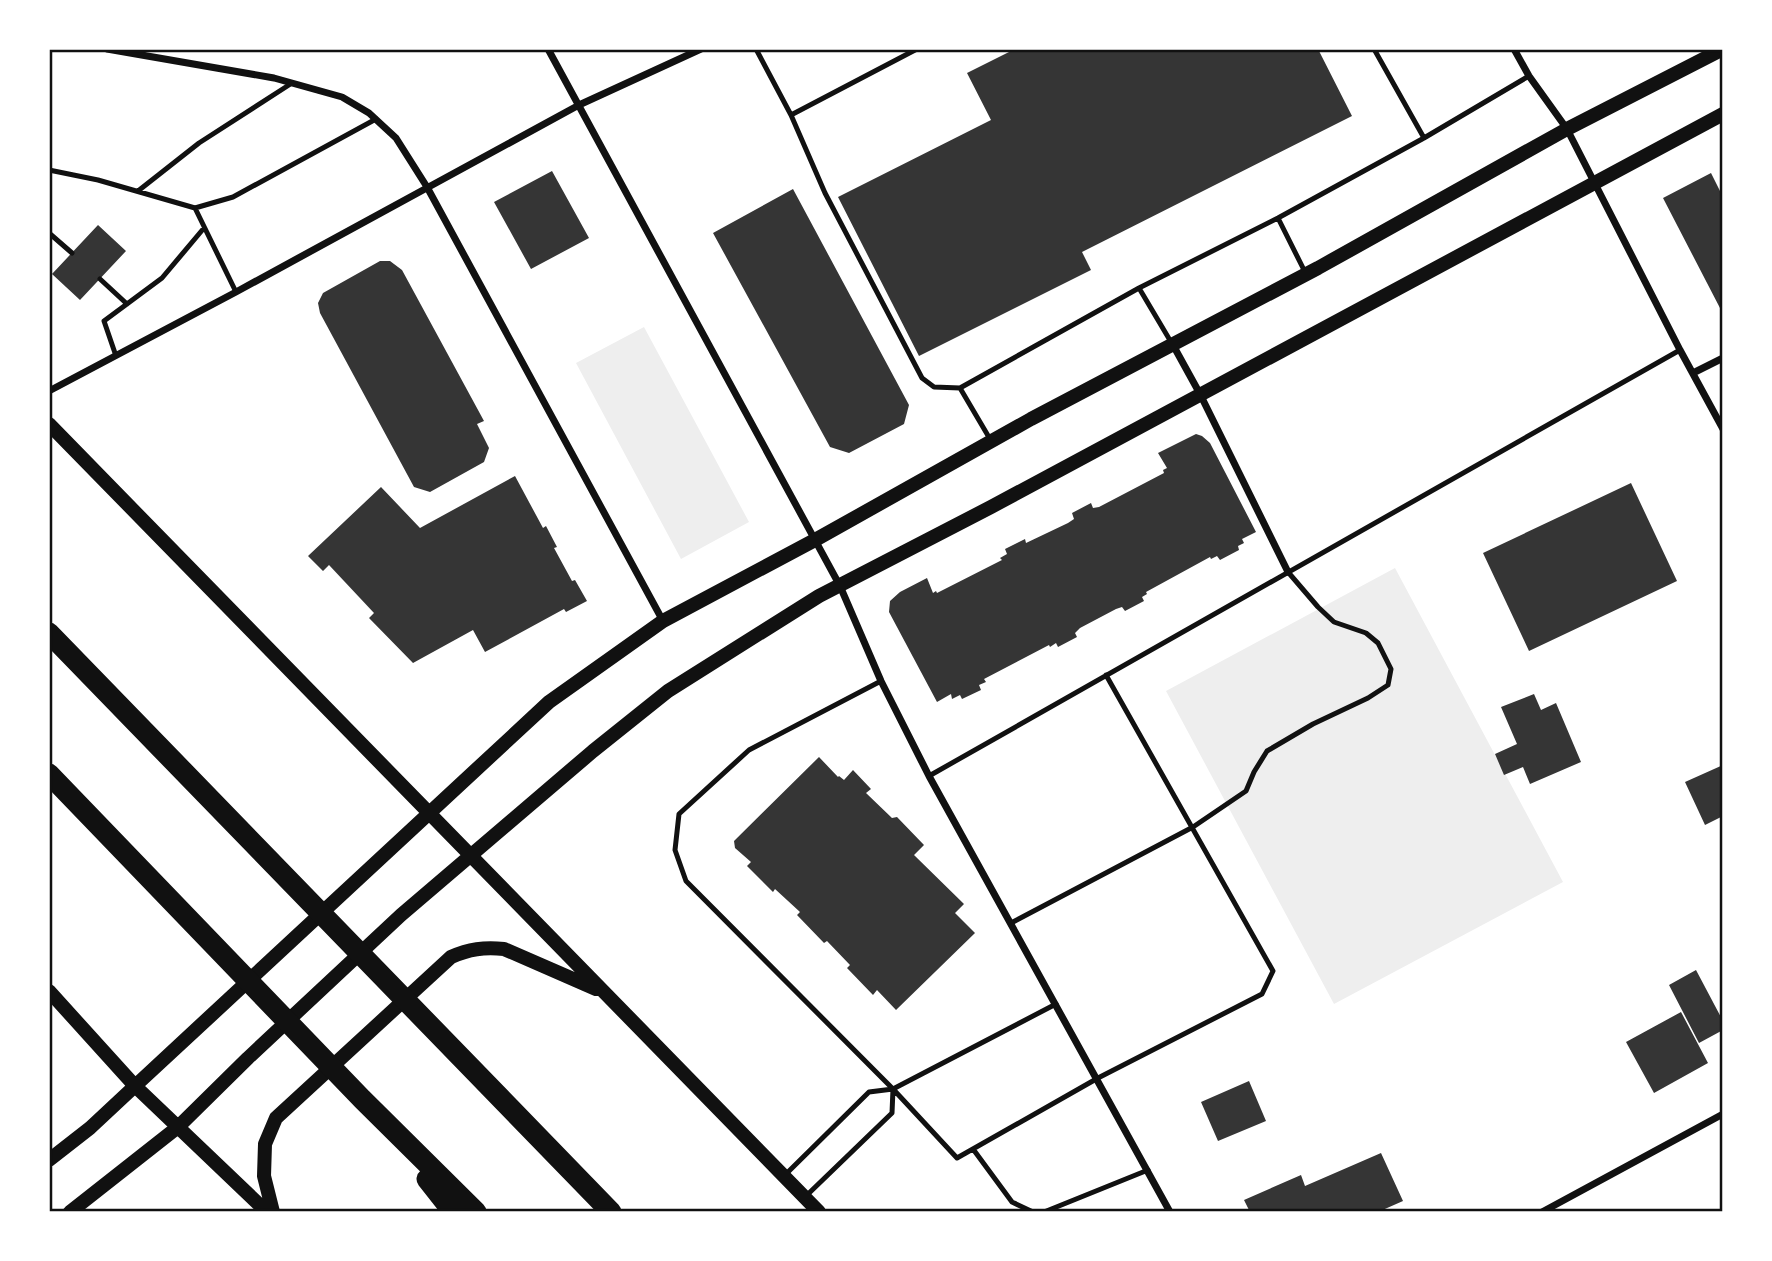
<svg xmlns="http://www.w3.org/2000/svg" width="1772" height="1261" font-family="Karla,sans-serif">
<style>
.green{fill:#eee}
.building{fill:#353535}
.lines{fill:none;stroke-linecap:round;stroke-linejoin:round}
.service{stroke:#111;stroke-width:5}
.minor{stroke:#111;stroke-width:7}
.secondary{stroke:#111;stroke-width:14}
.motorway{stroke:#111;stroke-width:21}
.neatline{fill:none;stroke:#111;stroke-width:2.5}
</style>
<rect width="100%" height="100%" fill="#fff"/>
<path class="green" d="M 644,327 L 749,522 L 681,559 L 576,363 Z
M 1395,568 L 1563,882 L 1334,1004 L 1166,691 Z"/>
<path class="building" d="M 1015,49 L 1318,49 L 1352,116 L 1082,252 L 1091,270 L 919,356 L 838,197 L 991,120 L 967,73 Z
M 552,171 L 589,238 L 531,269 L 494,202 Z
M 1711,173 L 1723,197 L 1723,309 L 1721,310 L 1663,198 Z
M 793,189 L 909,405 L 904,424 L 849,453 L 830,447 L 713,233 Z
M 98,225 L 126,251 L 80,300 L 52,274 Z
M 380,261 L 390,261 L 402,270 L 484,421 L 477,424 L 489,448 L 484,462 L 430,492 L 414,487 L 320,313 L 318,303 L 323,293 Z
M 1196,434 L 1202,436 L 1210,443 L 1256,532 L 1242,539 L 1244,543 L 1238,546 L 1239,550 L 1220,560 L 1217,556 L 1211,559 L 1210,557 L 1146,592 L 1147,594 L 1142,597 L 1144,601 L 1125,611 L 1122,607 L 1116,609 L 1080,628 L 1075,633 L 1077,637 L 1058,647 L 1056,643 L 1050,647 L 1049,645 L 984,679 L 986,682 L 979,685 L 981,690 L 962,699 L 960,695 L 952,699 L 951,694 L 937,702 L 889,612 L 890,601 L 900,592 L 927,578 L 933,593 L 936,591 L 937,593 L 1002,560 L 1000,558 L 1007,554 L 1005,549 L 1025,539 L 1026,543 L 1068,523 L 1074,519 L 1072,513 L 1091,503 L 1093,508 L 1099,507 L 1164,473 L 1163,470 L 1167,468 L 1158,453 Z
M 515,476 L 543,528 L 546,526 L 557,547 L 554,548 L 572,581 L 575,580 L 587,601 L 566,612 L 564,609 L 485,652 L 473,630 L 413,663 L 369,618 L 374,613 L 329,565 L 323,571 L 308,556 L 381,487 L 420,528 Z
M 1631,483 L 1677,581 L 1529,651 L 1483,553 Z
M 1534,694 L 1541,710 L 1556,703 L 1581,762 L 1530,784 L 1523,767 L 1504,775 L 1495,754 L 1517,744 L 1501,707 Z
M 819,757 L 838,777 L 839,776 L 844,780 L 853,770 L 871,789 L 866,793 L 892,818 L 897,817 L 924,845 L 914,855 L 964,904 L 955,913 L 975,933 L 896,1010 L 877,990 L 873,995 L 847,968 L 850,965 L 827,941 L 824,943 L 797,915 L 800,912 L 775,889 L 773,892 L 747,866 L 751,862 L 735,848 L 734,841 Z
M 1723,765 L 1723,816 L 1705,825 L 1685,782 Z
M 1696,970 L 1723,1021 L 1723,1030 L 1699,1043 L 1669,985 Z
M 1681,1012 L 1708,1063 L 1654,1093 L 1626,1042 Z
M 1249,1081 L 1266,1121 L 1218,1141 L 1201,1102 Z
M 1381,1153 L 1403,1201 L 1378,1212 L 1250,1212 L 1244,1200 L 1301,1175 L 1305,1186 Z"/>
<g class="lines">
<path class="service" d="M 756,49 L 791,115 L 917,49
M 1374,49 L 1424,138
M 791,115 L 825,193 L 922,378 L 934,387 L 960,388
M 49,170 L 98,180 L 195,208 L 236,292
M 138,191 L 199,143 L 292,83
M 195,208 L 233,197 L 376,119
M 1278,218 L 1306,274
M 49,233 L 72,253
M 100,279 L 127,304
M 1139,288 L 1171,342
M 116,356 L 104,321 L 162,278 L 204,228
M 990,439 L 960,388 L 1139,288 L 1278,218 L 1424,138 L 1529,76
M 881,681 L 749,750 L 679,814 L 675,850 L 686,881 L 893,1089 L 957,1158 L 1098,1078 L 1262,994 L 1273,971 L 1106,675
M 929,776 L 1680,350
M 1011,923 L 1193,827 L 1246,791 L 1254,772 L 1267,751 L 1313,724 L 1368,698 L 1388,685 L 1391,669 L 1378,643 L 1366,633 L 1334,622 L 1318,607 L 1288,572
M 973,1149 L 1012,1202 L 1033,1212
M 786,1174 L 869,1092 L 893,1089 L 1056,1004
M 806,1196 L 892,1113 L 893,1089
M 1044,1212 L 1148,1170"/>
<path class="minor" d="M 107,49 L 274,78 L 342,97 L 369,113 L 396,138 L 427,187 L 663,621
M 548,49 L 840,586 L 881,681 L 929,776 L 1170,1212
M 1514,49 L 1529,76 L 1567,129 L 1680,350 L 1723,429
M 1173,345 L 1200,394 L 1288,572
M 1693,373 L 1723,358
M 49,391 L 236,292 L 579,105 L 701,49
M 1542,1212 L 1723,1114"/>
<path class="secondary" d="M 49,424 L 819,1212
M 49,991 L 135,1086 L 267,1212
M 49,1160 L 90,1128 L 135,1086 L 549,702 L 663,621 L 815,540 L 1031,419 L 1318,268 L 1567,129 L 1723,49
M 70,1212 L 178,1127 L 248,1058 L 401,915 L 593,751 L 668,691 L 819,596 L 991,507 L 1723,114
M 273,1212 L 264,1176 L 265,1144 L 276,1118 L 451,957 C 469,949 484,947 504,949 L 596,989"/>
<path class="motorway" d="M 49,633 L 611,1212
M 49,774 L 362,1099 L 476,1212
M 427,1179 L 453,1212"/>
</g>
<rect width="1772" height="1261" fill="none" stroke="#ffffff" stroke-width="102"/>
<rect x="51" y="51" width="1670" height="1159" class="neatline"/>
</svg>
